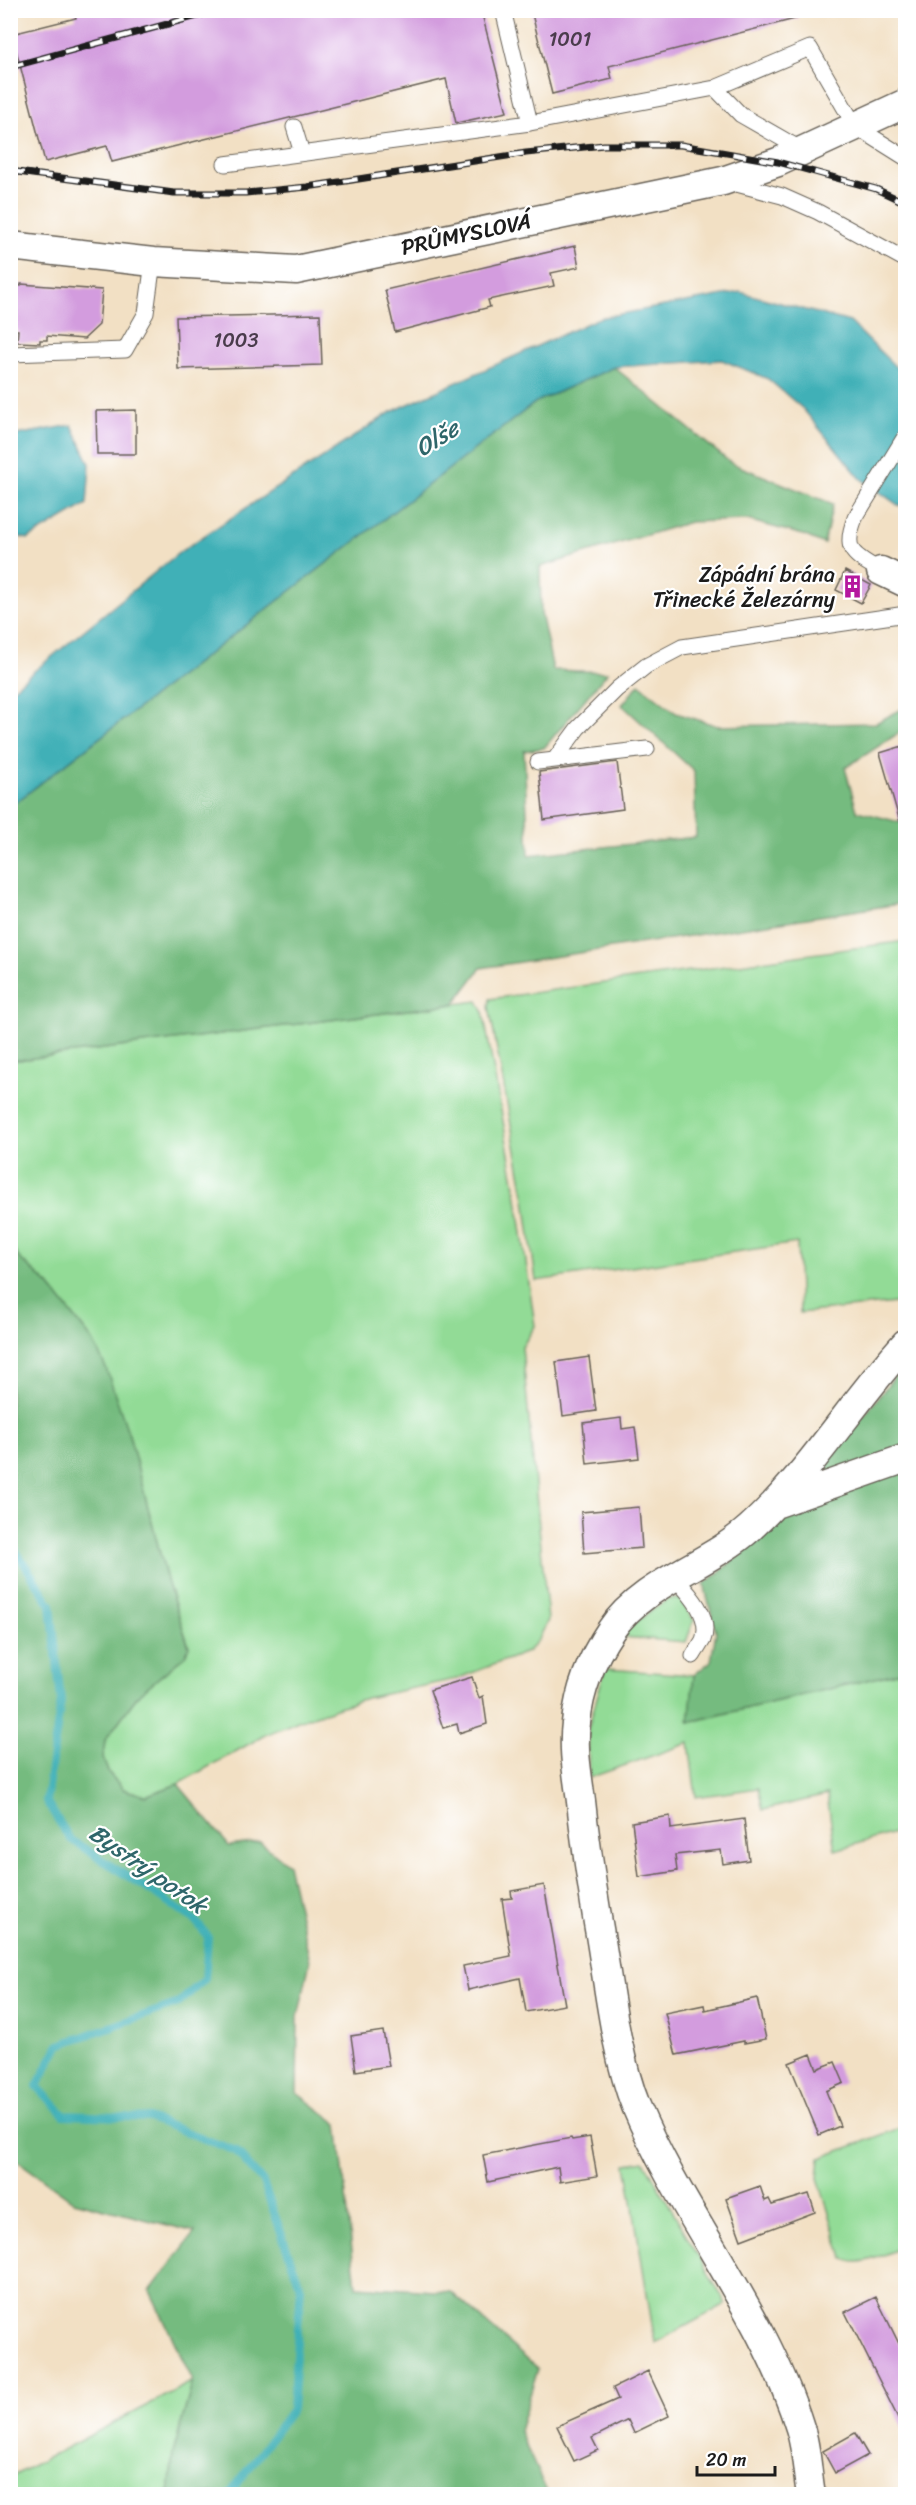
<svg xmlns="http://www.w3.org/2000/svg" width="916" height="2505" font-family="Sriracha,sans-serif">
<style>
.green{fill:#92db96;stroke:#577c59;stroke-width:1.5}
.forest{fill:#75bb7f;stroke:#486c4e;stroke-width:1.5}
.water{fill:#3fb0b7;stroke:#2e666a;stroke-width:1.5}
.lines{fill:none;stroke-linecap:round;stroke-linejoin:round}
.stream{stroke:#3fb0b7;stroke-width:8}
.building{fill:#d39cde}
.lane-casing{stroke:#676157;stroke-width:17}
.street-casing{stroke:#676157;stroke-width:31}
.lane{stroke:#fff;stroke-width:15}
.street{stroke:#fff;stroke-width:28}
.rail-casing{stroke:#1c1c1c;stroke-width:7}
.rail{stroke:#fff;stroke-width:4.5;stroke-dasharray:14;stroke-linecap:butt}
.labels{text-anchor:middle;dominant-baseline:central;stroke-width:4.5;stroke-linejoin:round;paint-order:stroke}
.number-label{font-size:20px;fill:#4a3c4c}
.street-label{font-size:22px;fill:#1c1c1c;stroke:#fff}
.poi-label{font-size:22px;fill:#1c1c1c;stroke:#fff;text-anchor:end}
.water-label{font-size:24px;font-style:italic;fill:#2e666a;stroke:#fff}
</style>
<rect width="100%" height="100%" fill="#fff"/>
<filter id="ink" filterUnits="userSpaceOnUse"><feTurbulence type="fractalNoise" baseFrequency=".0167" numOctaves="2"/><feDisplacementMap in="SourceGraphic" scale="12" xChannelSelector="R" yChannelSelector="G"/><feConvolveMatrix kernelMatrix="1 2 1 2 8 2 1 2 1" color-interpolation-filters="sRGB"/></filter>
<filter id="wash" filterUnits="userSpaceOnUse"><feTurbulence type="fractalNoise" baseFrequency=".008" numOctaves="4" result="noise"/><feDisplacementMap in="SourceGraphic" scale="24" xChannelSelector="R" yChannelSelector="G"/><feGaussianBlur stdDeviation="1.35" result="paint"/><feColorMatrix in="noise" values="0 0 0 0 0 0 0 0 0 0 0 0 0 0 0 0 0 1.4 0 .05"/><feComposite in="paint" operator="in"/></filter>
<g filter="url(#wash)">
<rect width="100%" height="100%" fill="#f2e0c4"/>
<path class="green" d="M 905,941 L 905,1302 L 800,1313 L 797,1243 L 536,1281 L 525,1199 L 489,1007 L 490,999 Z
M 478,1001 L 483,1011 L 517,1198 L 535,1326 L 522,1347 L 548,1620 L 539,1639 L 527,1652 L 456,1679 L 366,1698 L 298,1721 L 265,1735 L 178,1784 L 145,1796 L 123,1789 L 108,1772 L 103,1758 L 105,1740 L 139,1694 L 185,1656 L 189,1646 L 168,1584 L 129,1435 L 93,1341 L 49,1285 L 19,1258 L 11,1247 L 11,1061 Z
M 668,1599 L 680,1599 L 694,1620 L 686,1642 L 622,1637 L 630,1626 Z
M 605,1669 L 694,1675 L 690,1722 L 905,1671 L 905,1796 L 896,1808 L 901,1831 L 835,1850 L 827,1795 L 763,1810 L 758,1788 L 696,1797 L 689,1743 L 589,1778 L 588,1729 Z
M 905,2126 L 905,2246 C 888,2252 860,2270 843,2258 L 818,2178 L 820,2158 Z
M 644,2161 L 726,2304 L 655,2343 L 626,2164 Z
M 193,2381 L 173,2454 L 169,2494 L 11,2494 L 11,2477 Z"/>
<path class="forest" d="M 614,367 L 731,463 L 833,504 L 824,544 L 803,535 L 747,520 L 690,522 L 540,567 L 541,613 L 553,670 L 608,672 L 544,748 L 524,751 L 529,855 L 696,837 L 694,771 L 622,705 L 639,684 L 676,713 L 718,726 L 876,723 L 905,707 L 905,729 L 845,768 L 857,811 L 899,822 L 905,820 L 905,903 L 481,968 L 454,1004 L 11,1061 L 11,806 L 536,402 Z
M 10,1247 L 19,1258 L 49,1285 L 93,1341 L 106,1368 L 129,1435 L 168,1584 L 189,1647 L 185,1656 L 139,1694 L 105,1740 L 103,1758 L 108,1772 L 123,1789 L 145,1796 L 178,1784 L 229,1846 L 260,1842 L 288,1864 L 310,1961 L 298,2017 L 297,2093 L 338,2124 L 356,2286 L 451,2292 L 538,2369 L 519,2431 L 548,2494 L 169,2494 L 173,2454 L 193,2381 L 150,2291 L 195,2232 L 73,2201 L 11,2156 Z
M 905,1363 L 905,1671 L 689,1722 L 694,1675 L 711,1661 L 716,1632 L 704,1584 L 766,1534 L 811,1484 Z"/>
<path class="water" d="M 740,292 L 850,322 L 905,376 L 905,507 L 898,505 L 861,479 L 803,409 L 768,379 L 722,360 L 614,367 L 536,402 L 11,806 L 11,690 L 181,551 L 391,412 L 599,318 Z
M 72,425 L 90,464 L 87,504 L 28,539 L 11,535 L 11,436 Z"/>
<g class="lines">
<path class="stream" d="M 10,1542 L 51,1605 L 61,1701 L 46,1801 L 70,1839 L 195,1920 L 208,1937 L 205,1979 L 179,2003 L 59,2045 L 37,2086 L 64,2115 L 149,2118 L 236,2151 L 263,2182 L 301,2288 L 292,2409 L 230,2494"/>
</g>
<g id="blocks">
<path class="building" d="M 74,10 L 481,10 L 507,112 L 456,123 L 446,79 L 112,162 L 107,146 L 45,162 L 12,34 L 76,18 Z
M 531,10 L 798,10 L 799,18 L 609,66 L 612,79 L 552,94 Z
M 575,246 L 579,267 L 551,273 L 554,286 L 488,300 L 490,307 L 395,332 L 385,290 Z
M 21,284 L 102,290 L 99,325 L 84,339 L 47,336 L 47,340 L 40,340 L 40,343 L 17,342 L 18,330 L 10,330 L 10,285 L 21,286 Z
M 320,314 L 322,365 L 178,369 L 176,317 Z
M 136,410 L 136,454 L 97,454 L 96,411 Z
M 845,571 L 871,585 L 861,603 L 836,590 Z
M 906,745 L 906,821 L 900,822 L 880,753 Z
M 617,762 L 623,809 L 544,820 L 539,772 Z
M 589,1357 L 596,1411 L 563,1416 L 556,1362 Z
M 621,1418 L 622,1429 L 635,1427 L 639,1458 L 587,1464 L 583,1423 Z
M 639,1507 L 642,1548 L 584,1553 L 581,1512 Z
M 472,1677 L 479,1698 L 483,1696 L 487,1724 L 459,1733 L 457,1724 L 443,1728 L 430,1690 Z
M 670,1816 L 671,1829 L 744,1819 L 749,1860 L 723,1864 L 721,1850 L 675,1855 L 677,1871 L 639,1877 L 632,1822 Z
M 544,1885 L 565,2005 L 526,2012 L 520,1978 L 468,1990 L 463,1966 L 511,1956 L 502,1899 L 512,1898 L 511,1891 Z
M 757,1998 L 766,2039 L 744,2043 L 744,2041 L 676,2055 L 665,2013 L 704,2005 L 705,2010 Z
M 383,2031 L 389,2066 L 356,2071 L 351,2036 Z
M 811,2054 L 817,2069 L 835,2062 L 844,2083 L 826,2091 L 840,2126 L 819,2135 L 789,2063 Z
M 590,2137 L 597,2176 L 560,2182 L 558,2167 L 488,2182 L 483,2155 L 571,2138 L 572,2140 Z
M 760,2186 L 765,2201 L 769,2199 L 772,2205 L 809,2194 L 815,2212 L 741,2240 L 726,2198 Z
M 876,2297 L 906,2358 L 906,2434 L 845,2312 Z
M 648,2371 L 669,2416 L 634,2433 L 628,2420 L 592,2438 L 598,2450 L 574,2461 L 557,2426 L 618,2399 L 613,2388 Z
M 855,2433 L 868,2455 L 835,2473 L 823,2451 Z"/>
</g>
</g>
<g filter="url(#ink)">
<use href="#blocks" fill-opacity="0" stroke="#676157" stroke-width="1.5"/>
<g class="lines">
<defs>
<path id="lane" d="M 503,10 L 530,123
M 715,88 L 810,48 L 855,126 L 906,158
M 294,127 L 302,153
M 225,164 L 530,123 L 715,88 L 741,115 L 802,150
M 729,182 L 782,196 L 818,212 L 906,260
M 10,354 L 125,350 L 146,313 L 153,262
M 881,571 C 854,555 842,552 855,518 L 906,435
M 555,759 L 578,728 L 617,689 L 646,666 L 682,647 L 906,614
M 538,762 L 647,749
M 675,1578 C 689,1593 712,1617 703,1640 C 700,1645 696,1651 693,1656"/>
<path id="street" d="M 10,246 L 153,262 L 296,270 L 723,181 L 778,162 L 906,103
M 881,571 L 906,583
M 778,1503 L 906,1458
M 811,2494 C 807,2473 807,2449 800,2428 C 764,2312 683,2218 636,2106 C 615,2054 608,1979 598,1923 C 592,1885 586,1848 582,1810 C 579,1781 572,1753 576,1723 C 579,1690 592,1658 611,1630 C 643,1582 708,1566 750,1528 C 810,1473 851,1403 906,1343"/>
</defs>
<use href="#lane" class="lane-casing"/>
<use href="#street" class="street-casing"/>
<use href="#lane" class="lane"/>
<use href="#street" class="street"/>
<defs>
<path id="rail" d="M 10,13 L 16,10
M 10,67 L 219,10
M 10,171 L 174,193 L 246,193 L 307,187 L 526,153 L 604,145 L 681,145 L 778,162 L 876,189 L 906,203"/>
</defs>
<use href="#rail" class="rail-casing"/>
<use href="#rail" class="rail"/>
</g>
</g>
<defs>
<symbol id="building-bare" viewBox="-9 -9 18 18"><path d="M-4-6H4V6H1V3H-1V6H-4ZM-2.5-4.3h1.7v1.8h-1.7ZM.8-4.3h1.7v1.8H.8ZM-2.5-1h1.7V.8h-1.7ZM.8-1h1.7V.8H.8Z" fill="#b5179e" stroke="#fff" stroke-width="2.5" paint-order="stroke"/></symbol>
</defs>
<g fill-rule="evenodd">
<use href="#building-bare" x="836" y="570" width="33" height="33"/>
</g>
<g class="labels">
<g class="number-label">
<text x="570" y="39">1001</text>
<text x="236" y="340">1003</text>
</g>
<g class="street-label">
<text transform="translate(466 234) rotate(-12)">PRŮMYSLOVÁ</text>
</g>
<g class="poi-label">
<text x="835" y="574">Zápádní brána<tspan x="835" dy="25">Třinecké Železárny</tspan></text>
</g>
<g class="water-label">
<text transform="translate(437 438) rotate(-32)">Olše</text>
<text transform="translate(148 1869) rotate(35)">Bystrý potok</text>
</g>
</g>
<rect width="916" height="2505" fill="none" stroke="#fff" stroke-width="36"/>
<path d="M697 2466v9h78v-9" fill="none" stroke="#1c1c1c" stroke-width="3"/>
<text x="706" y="2466" font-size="18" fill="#1c1c1c" stroke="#ffffff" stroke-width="4.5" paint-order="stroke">20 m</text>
</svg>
